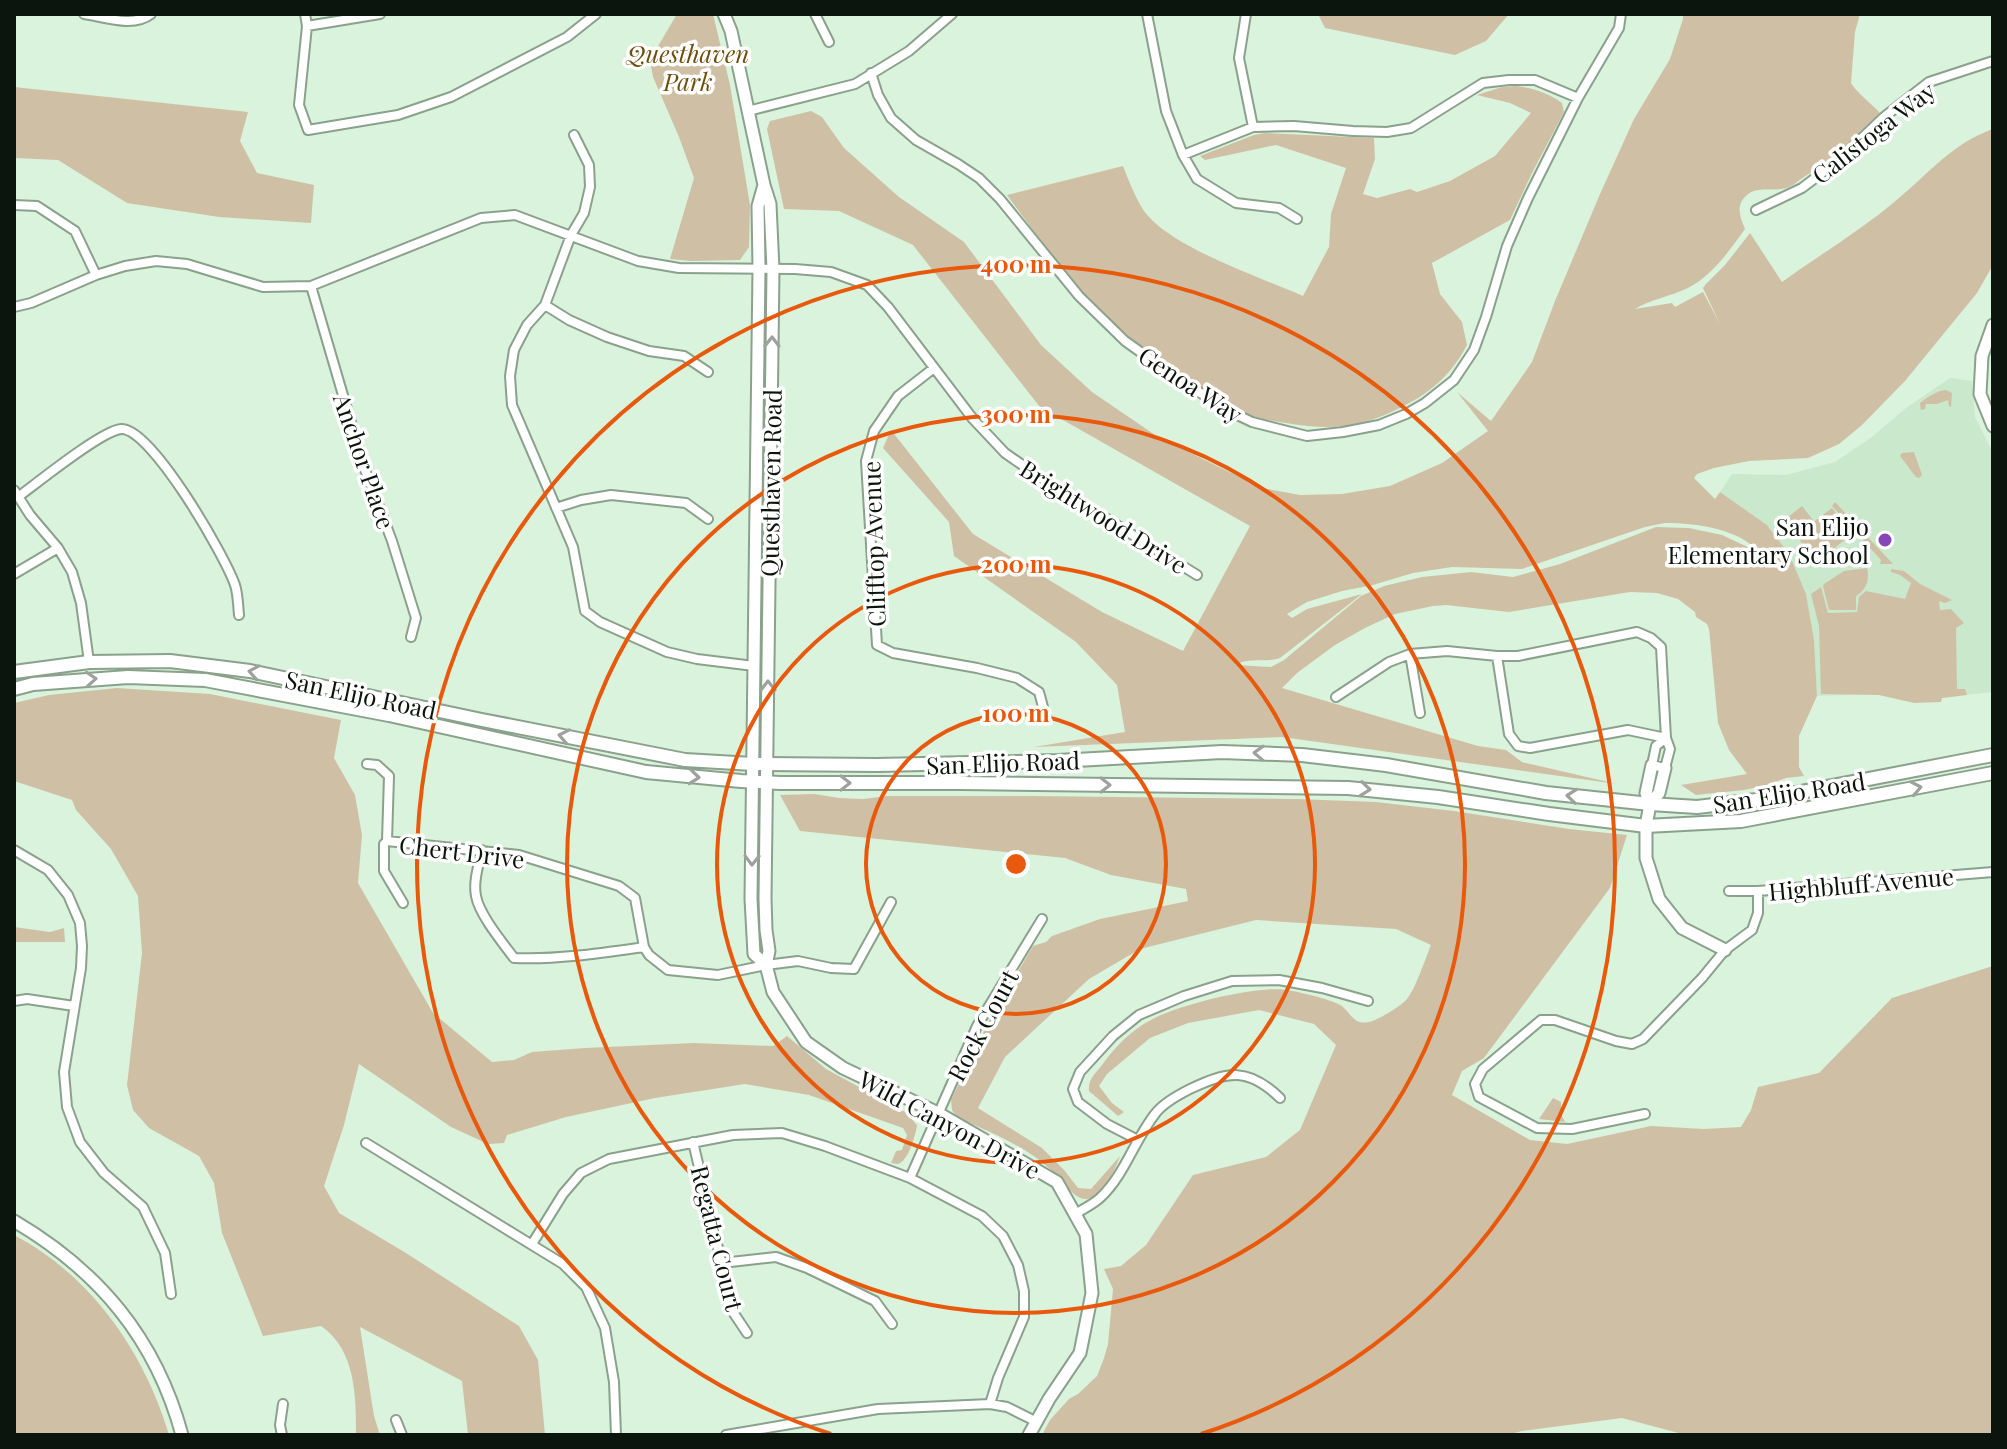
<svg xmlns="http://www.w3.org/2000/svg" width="2007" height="1449" font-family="'Playfair Display',serif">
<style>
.built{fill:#c9e8cc}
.green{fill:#cfc0a5;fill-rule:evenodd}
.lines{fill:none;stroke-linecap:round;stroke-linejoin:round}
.street-casing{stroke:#8aa18c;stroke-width:12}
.secondary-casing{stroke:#8aa18c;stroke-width:15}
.primary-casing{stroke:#8aa18c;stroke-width:16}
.street{stroke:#fff;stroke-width:8}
.secondary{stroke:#fff;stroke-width:11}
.primary{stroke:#fff;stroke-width:12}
.oneway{stroke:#9ea19e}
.ring{fill:none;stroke:#e8590c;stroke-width:4}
.poi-dot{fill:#8845b9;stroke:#fff;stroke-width:3}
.labels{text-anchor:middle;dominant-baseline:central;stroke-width:7;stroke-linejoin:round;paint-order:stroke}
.park-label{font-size:24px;font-style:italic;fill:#6c4f0b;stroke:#fff}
.street-label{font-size:24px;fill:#0c150d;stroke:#fff}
.poi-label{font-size:24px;fill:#0c150d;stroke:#fff;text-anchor:end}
.centre{fill:#e8590c;stroke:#fff;stroke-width:4}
.ring-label{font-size:24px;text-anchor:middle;font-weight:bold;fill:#e8590c;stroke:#fff;stroke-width:7;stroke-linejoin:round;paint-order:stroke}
</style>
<rect width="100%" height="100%" fill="#daf3dc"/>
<path class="built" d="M 1950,378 L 1972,381 L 1975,417 L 1993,453 L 1993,692 L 1905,701 L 1885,694 L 1817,696 L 1814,640 L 1806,595 L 1789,554 L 1767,525 L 1720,492 L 1732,474 L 1786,475 L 1835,462 L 1872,437 L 1906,408 Z"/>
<path class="green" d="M 677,14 L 713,14 L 730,85 L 750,205 L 749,247 L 740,260 L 691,261 L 670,259 L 694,178 L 679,137 L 653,77 L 651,66 L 654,53 Z
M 1318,14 L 1509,14 L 1486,41 L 1455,55 L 1325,28 Z
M 1683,14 L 1860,14 L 1855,32 L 1851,83 C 1857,93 1871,103 1880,113 C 1856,136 1833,160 1804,177 C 1799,180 1794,185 1789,187 C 1775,193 1758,185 1747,195 C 1735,205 1740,217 1745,229 C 1729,251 1713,275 1688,288 C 1671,296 1649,300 1635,309 L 1672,303 L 1675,307 L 1703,292 L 1720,324 L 1703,288 L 1706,284 L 1725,265 L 1750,233 L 1782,282 C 1821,254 1863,229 1899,198 C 1930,172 1953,143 1993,129 L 1993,265 L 1977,293 L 1905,381 L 1862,425 L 1839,444 L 1808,458 L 1749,461 L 1714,468 L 1697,474 L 1694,478 L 1715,499 L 1720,492 L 1767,525 L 1789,554 L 1806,594 L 1814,640 L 1817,696 L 1799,736 L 1799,767 L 1804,776 L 1786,778 L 1767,785 L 1744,790 L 1696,795 L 1681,785 L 1747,774 L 1729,750 L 1718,723 L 1709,629 L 1707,624 L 1696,617 L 1695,612 L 1678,599 L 1657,593 L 1630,592 L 1509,612 L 1446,605 L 1433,606 L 1395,614 L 1365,628 L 1335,645 L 1297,673 L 1282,688 L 1478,746 L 1506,750 L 1522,762 L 1617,784 L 1282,737 L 1034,747 L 1125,732 L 1117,685 L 1076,642 L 954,556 L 949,522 L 883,448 L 891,430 L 973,534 L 1102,612 L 1183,651 L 1250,526 L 1040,407 L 913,245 L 839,211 L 784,209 L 767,129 L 770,121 L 811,111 L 822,117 L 844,148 L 899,197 L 964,242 L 1041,345 L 1092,392 L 1158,437 L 1262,488 L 1300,495 L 1342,494 L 1390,486 L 1442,463 L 1488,431 L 1457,392 L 1491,421 L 1532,362 L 1555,301 L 1600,194 L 1634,119 L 1670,59 L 1683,19 ZM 1665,523 C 1697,523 1746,529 1764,559 L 1752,549 L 1722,535 L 1689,528 L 1656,527 L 1560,564 L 1513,577 L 1471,572 L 1422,577 L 1384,586 L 1361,596 L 1284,660 L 1271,667 L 1235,665 C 1249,657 1266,663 1280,658 L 1362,594 L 1307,609 L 1292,618 L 1287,614 L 1307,602 L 1342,591 L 1373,585 L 1413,573 L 1452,567 L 1522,569 L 1645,527 Z
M 1516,86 C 1533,88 1549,93 1562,103 L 1564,112 L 1532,173 L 1510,220 L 1432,263 L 1440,294 L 1462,322 L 1467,345 C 1448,381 1423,398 1387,414 C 1350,430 1324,429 1286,423 C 1272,421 1258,419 1245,413 C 1225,404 1207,390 1188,379 C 1152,356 1118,331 1089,299 C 1059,267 1033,230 1007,195 L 1123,166 C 1129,181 1135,197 1144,211 C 1170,247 1260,277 1303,296 L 1329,247 L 1331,214 L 1346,168 L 1276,145 L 1205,160 L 1200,156 L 1254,135 L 1265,133 L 1374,138 L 1375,159 L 1363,194 L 1377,198 L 1410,189 L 1417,192 L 1450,181 L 1495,156 L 1531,113 L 1510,103 L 1477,95 L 1502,87 Z
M 14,87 L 248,112 L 240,141 L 257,173 L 314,185 L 311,223 L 219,217 L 127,203 L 58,160 L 14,158 Z
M 1946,390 L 1952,393 L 1951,407 L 1949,406 L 1948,400 L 1937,404 L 1926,404 L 1925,409 L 1921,410 L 1920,403 C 1928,397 1936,391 1946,390 Z
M 1914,452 L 1922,475 L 1919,478 L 1916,477 L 1900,456 L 1902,453 Z
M 1835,502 L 1893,564 L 1880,564 L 1881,560 L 1832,506 Z
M 1802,506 L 1813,520 L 1795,534 L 1784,520 Z
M 1832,508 L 1852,534 L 1816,563 L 1796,535 Z
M 1867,568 C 1870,580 1866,590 1856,596 L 1856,610 L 1829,610 L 1823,586 L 1824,584 L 1844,571 Z
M 1891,569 L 1904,571 L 1920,584 L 1952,600 L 1945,603 L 1939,601 L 1940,610 L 1951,609 L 1964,623 L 1956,628 L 1957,689 L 1965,689 L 1967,695 L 1942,698 L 1941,702 L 1914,703 L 1879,695 L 1821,694 L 1819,626 L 1811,594 L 1821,587 L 1828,613 L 1857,612 L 1859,597 L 1866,591 L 1905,599 L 1911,583 L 1900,575 L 1891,572 Z
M 117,688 L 210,694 L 341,720 L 334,758 L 355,795 L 362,835 L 358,883 L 433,1013 L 492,1062 L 514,1060 L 532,1052 L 585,1048 L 694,1043 L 773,1046 L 787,1036 L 826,1069 L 905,1112 L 917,1125 C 916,1134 908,1162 898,1164 C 895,1164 893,1163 891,1163 L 896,1151 L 902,1150 L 907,1135 L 903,1128 L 809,1095 L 745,1084 L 655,1098 L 566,1117 L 507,1135 L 504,1143 L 488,1144 L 451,1127 L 359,1064 L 344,1125 L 324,1186 L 339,1213 L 406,1253 L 519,1326 L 538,1360 L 545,1435 L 468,1435 L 462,1381 L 360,1327 L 374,1416 L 380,1435 L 356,1435 C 356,1397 356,1350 321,1326 L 263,1336 L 222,1233 L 214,1183 L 199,1156 L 149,1128 L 133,1110 L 127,1085 L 142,953 L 138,896 L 111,849 L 76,810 L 72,800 L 14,781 L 14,703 L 49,695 Z
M 814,794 L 839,798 L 863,799 L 887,796 L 1032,796 L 1297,799 L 1376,802 L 1454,811 L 1569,829 L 1627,835 L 1610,888 L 1484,1058 L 1462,1071 L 1452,1095 L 1530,1140 L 1567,1144 L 1651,1126 L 1704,1129 L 1741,1127 L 1751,1110 L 1758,1087 L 1819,1073 L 1892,998 L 1993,966 L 1993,1435 L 1686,1435 L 1622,1418 L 1522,1431 L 1507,1435 L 1042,1435 L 1050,1420 L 1069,1399 L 1078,1394 L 1097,1376 L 1104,1358 L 1108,1344 L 1113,1289 L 1104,1269 L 1121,1266 L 1146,1245 L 1193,1175 L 1266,1157 L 1300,1130 L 1336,1045 L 1314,1024 L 1259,1010 L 1188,1023 L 1150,1038 L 1107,1074 L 1099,1086 L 1112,1103 L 1124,1112 L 1118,1116 L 1089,1091 C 1088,1079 1095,1074 1102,1065 C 1115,1047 1131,1030 1151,1020 C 1177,1005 1258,985 1287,990 C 1299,992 1330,999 1340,1005 C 1352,1012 1353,1029 1375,1020 C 1382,1017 1401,1006 1406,1000 C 1414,993 1426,957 1431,945 L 1396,929 L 1256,920 L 1140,949 L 1089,979 L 1005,1057 L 978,1108 L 1042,1148 L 1064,1170 L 1078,1188 L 1091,1189 L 1120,1156 C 1115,1170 1104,1197 1087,1199 C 1075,1201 1059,1177 1050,1169 C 1024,1145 989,1132 957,1117 L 952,1110 L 951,1100 L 991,1017 L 1033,946 L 1046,942 L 1052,936 L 1100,919 L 1188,901 L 1186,889 L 1111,875 L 1065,858 L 800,831 L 780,795 Z
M 14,927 L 50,932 L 64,928 L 65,942 L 14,942 Z
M 1553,1098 L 1561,1102 L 1561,1114 L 1565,1122 L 1539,1119 Z
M 14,1235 C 91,1275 145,1353 169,1435 L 14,1435 Z"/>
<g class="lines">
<defs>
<path id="street" d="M 84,14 C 105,17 133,28 151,14
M 305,14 L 307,26 L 299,105 L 308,130 L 398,115 L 451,97 L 567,37 L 596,14
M 815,14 L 829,42
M 1147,14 L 1166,111 L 1183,155 L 1197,179 L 1236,203 L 1279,208 L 1297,219
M 1246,14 L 1239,58 L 1253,127
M 307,26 L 380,14
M 871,73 L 878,95 L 891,118 L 916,140 L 958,164 L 979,178 L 1000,199 L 1079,296 L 1125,341 L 1177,378 L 1229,411 L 1252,422 L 1307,436 L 1343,432 L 1379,425 L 1406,414 L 1425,403 L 1454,380 L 1474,350 L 1486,317 L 1507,246 L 1528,198 L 1578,98 L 1619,28 L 1621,14
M 748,111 L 855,84 L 909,51 L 952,14
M 574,135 L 589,165 L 590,187 L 584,213 L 571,235 L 545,305 L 527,325 L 514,350 L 510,376 L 512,405 L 573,547 L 585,611 L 600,622 L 667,652 L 697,659 L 754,666
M 1183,155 L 1253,127 L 1294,126 L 1353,131 L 1387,132 L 1411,128 L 1483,83 L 1509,80 L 1535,80 L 1578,98
M 14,205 L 37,206 L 75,231 L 96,275
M 1756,210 L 1802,188 L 1839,160 L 1884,117 L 1929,82 L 1993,61
M 311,286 L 364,467 L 392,541 L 416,618 L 411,637
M 545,305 L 569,320 L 607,337 L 649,351 L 684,356 L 708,372
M 14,307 L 31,303 L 96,275 L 125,266 L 156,261 L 187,264 L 263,287 L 311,286 L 481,218 L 515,215 L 638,261 L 679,268 L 795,269 L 831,272 L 867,285 L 888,307 L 973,419 L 1005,453 L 1038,476 L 1197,575
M 934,368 L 898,396 L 874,431 L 866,461 L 877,645 L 893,653 L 977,668 L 1017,678 L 1039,692 L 1046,718
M 14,490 L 30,515 L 58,548 L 72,572 L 81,603 L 89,662
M 18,497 C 37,483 101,431 121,429 C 151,427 225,556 235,585 C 238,594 238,605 239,615
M 556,508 L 581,500 L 611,495 L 686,503 L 708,519
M 14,574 L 58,548
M 1410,654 L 1420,713
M 1497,656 L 1509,734 L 1518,746 L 1530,748 L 1628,730 L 1666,738
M 1336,697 L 1389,662 L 1410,654 L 1447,651 L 1497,656 L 1518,656 L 1637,632 L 1651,638 L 1661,647 L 1666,738 L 1670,749 L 1665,768 L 1652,765 L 1656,746 L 1666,738
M 367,764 L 377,765 L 389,776 L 387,841 L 384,844 L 384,871 L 403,903
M 387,841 L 519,855 L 619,886 L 635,898 L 644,947 L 649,955 L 668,970 L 718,975 L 766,965 L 798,961 L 831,968 L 854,969 L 891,902
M 14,850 L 48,870 L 68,895 L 80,923 L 82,946 L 81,968 L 64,1072 L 67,1107 L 80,1142 L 104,1173 L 143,1207 L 165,1253 L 171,1294
M 482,850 C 479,864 473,881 476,896 C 479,914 502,942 514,958 C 556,960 602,953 644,947
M 1729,891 L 1758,891 L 1993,872
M 14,1001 L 27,999 L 74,1006
M 1645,1114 L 1572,1129 L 1537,1128 L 1479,1097 L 1475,1084 L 1483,1069 L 1541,1020 L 1555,1020 L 1616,1041 L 1632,1044 L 1643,1039 L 1702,978 L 1725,950 L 1752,930 L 1758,913 L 1758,891
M 1138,1140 L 1107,1124 L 1078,1102 L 1073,1089 L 1080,1072 L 1113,1036 L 1139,1015 L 1184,996 L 1232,981 L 1279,980 L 1322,988 L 1368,1001
M 693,1142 L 733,1312 L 747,1333
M 366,1143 L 563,1264 L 586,1287 L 605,1328 L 614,1382 L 616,1435
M 910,1178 L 977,1026 L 1042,919
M 1075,1214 C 1083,1209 1094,1204 1101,1197 C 1125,1174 1134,1141 1155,1114 C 1163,1103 1178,1095 1190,1089 C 1228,1071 1248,1067 1280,1098
M 532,1244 L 563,1194 L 581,1173 L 609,1159 L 733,1135 L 782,1133 L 825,1146 L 910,1178 L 982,1216 L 1003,1236 L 1018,1265 L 1024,1291 L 1024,1317 L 998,1378 L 990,1404
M 722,1263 L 776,1257 L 807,1268 L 875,1301 L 892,1324
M 396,1420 L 402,1435
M 282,1435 L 280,1425 L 283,1404
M 726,1435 L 878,1409 L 990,1404 L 1007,1407 L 1037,1422"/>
<path id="secondary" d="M 724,14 L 731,31 L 764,185 L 770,204 L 773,269 L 765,899 L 766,930 L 769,951 L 766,965
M 764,185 L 758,206 L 759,269 L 751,899 L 754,954 L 766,965 L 773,992 L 806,1042 L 843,1068 L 938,1113 L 1057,1182 L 1086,1234 L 1092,1293 L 1080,1353 L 1049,1399 L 1029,1435
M 1993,325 L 1982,356 L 1980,394 L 1993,426
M 1665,768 L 1659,793 L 1650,804 L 1646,826 L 1646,858 L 1659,899 L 1682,928 L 1725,950
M 1650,804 L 1646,793 L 1652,765
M 14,1221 C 99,1271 156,1339 182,1435"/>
<path id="primary" d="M 14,672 L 89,662 L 170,661 L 250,671 L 482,720 L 685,760 L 753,764 L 877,765 L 1058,761 L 1222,752 L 1302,755 L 1386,765 L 1546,793 L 1650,804 L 1697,807 L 1765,799 L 1993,755
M 14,689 L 33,684 L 128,677 L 205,680 L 389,715 L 646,772 L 741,781 L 780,783 L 962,783 L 1348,788 L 1438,797 L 1549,814 L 1646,826 L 1741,821 L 1993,773"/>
</defs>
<use href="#street" class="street-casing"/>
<use href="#secondary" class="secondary-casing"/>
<use href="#primary" class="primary-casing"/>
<use href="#street" class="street"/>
<use href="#secondary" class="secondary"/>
<use href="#primary" class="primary"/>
</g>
<defs><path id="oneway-chevron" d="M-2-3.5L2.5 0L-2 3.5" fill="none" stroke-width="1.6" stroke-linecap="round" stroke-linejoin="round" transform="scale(2)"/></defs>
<g class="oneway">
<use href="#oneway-chevron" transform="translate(772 342) rotate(-89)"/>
<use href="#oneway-chevron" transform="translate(254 672) rotate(-170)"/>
<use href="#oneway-chevron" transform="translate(91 679) rotate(-4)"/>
<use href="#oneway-chevron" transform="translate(768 686) rotate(-90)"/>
<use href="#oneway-chevron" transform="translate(564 736) rotate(-169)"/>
<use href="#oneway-chevron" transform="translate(1259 753) rotate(-178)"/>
<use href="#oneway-chevron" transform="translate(694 777) rotate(6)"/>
<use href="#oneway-chevron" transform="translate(845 783)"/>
<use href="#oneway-chevron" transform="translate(1105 785)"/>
<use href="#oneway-chevron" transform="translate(1916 788) rotate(-11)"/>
<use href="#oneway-chevron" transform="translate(1365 789) rotate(6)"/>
<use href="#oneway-chevron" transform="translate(1572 796) rotate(-174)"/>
<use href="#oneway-chevron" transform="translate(752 860) rotate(91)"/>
</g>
<g class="ring">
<circle cx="1016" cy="864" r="150"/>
<circle cx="1016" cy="864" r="299"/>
<circle cx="1016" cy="864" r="449"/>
<path d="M831 1434A599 599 0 1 1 1201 1434"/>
</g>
<circle class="poi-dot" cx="1885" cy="540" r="8"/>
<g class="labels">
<g class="park-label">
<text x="688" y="53">Questhaven<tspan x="688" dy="28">Park</tspan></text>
</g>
<g class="street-label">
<text transform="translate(1873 132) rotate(-38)">Calistoga Way</text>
<text transform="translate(1191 384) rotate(33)">Genoa Way</text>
<text transform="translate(365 461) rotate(71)">Anchor Place</text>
<text transform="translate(770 483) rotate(-89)">Questhaven Road</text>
<text transform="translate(1104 516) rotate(32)">Brightwood Drive</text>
<text transform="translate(873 544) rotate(-92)">Clifftop Avenue</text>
<text transform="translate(361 694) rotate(12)">San Elijo Road</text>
<text transform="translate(1003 762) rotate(-2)">San Elijo Road</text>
<text transform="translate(1789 792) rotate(-9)">San Elijo Road</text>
<text transform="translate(462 851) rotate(7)">Chert Drive</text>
<text transform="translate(1861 883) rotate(-5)">Highbluff Avenue</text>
<text transform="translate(982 1025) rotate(-62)">Rock Court</text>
<text transform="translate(950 1124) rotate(28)">Wild Canyon Drive</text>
<text transform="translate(718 1238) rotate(76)">Regatta Court</text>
</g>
<g class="poi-label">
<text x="1869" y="526">San Elijo<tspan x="1869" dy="28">Elementary School</tspan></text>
</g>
</g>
<circle cx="1016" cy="864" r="12" class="centre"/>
<g class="ring-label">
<text x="1016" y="273">400 m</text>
<text x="1016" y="423">300 m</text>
<text x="1016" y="573">200 m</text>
<text x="1016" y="722">100 m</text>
</g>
<rect width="2007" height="1449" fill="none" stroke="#0c150d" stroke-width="32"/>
</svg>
